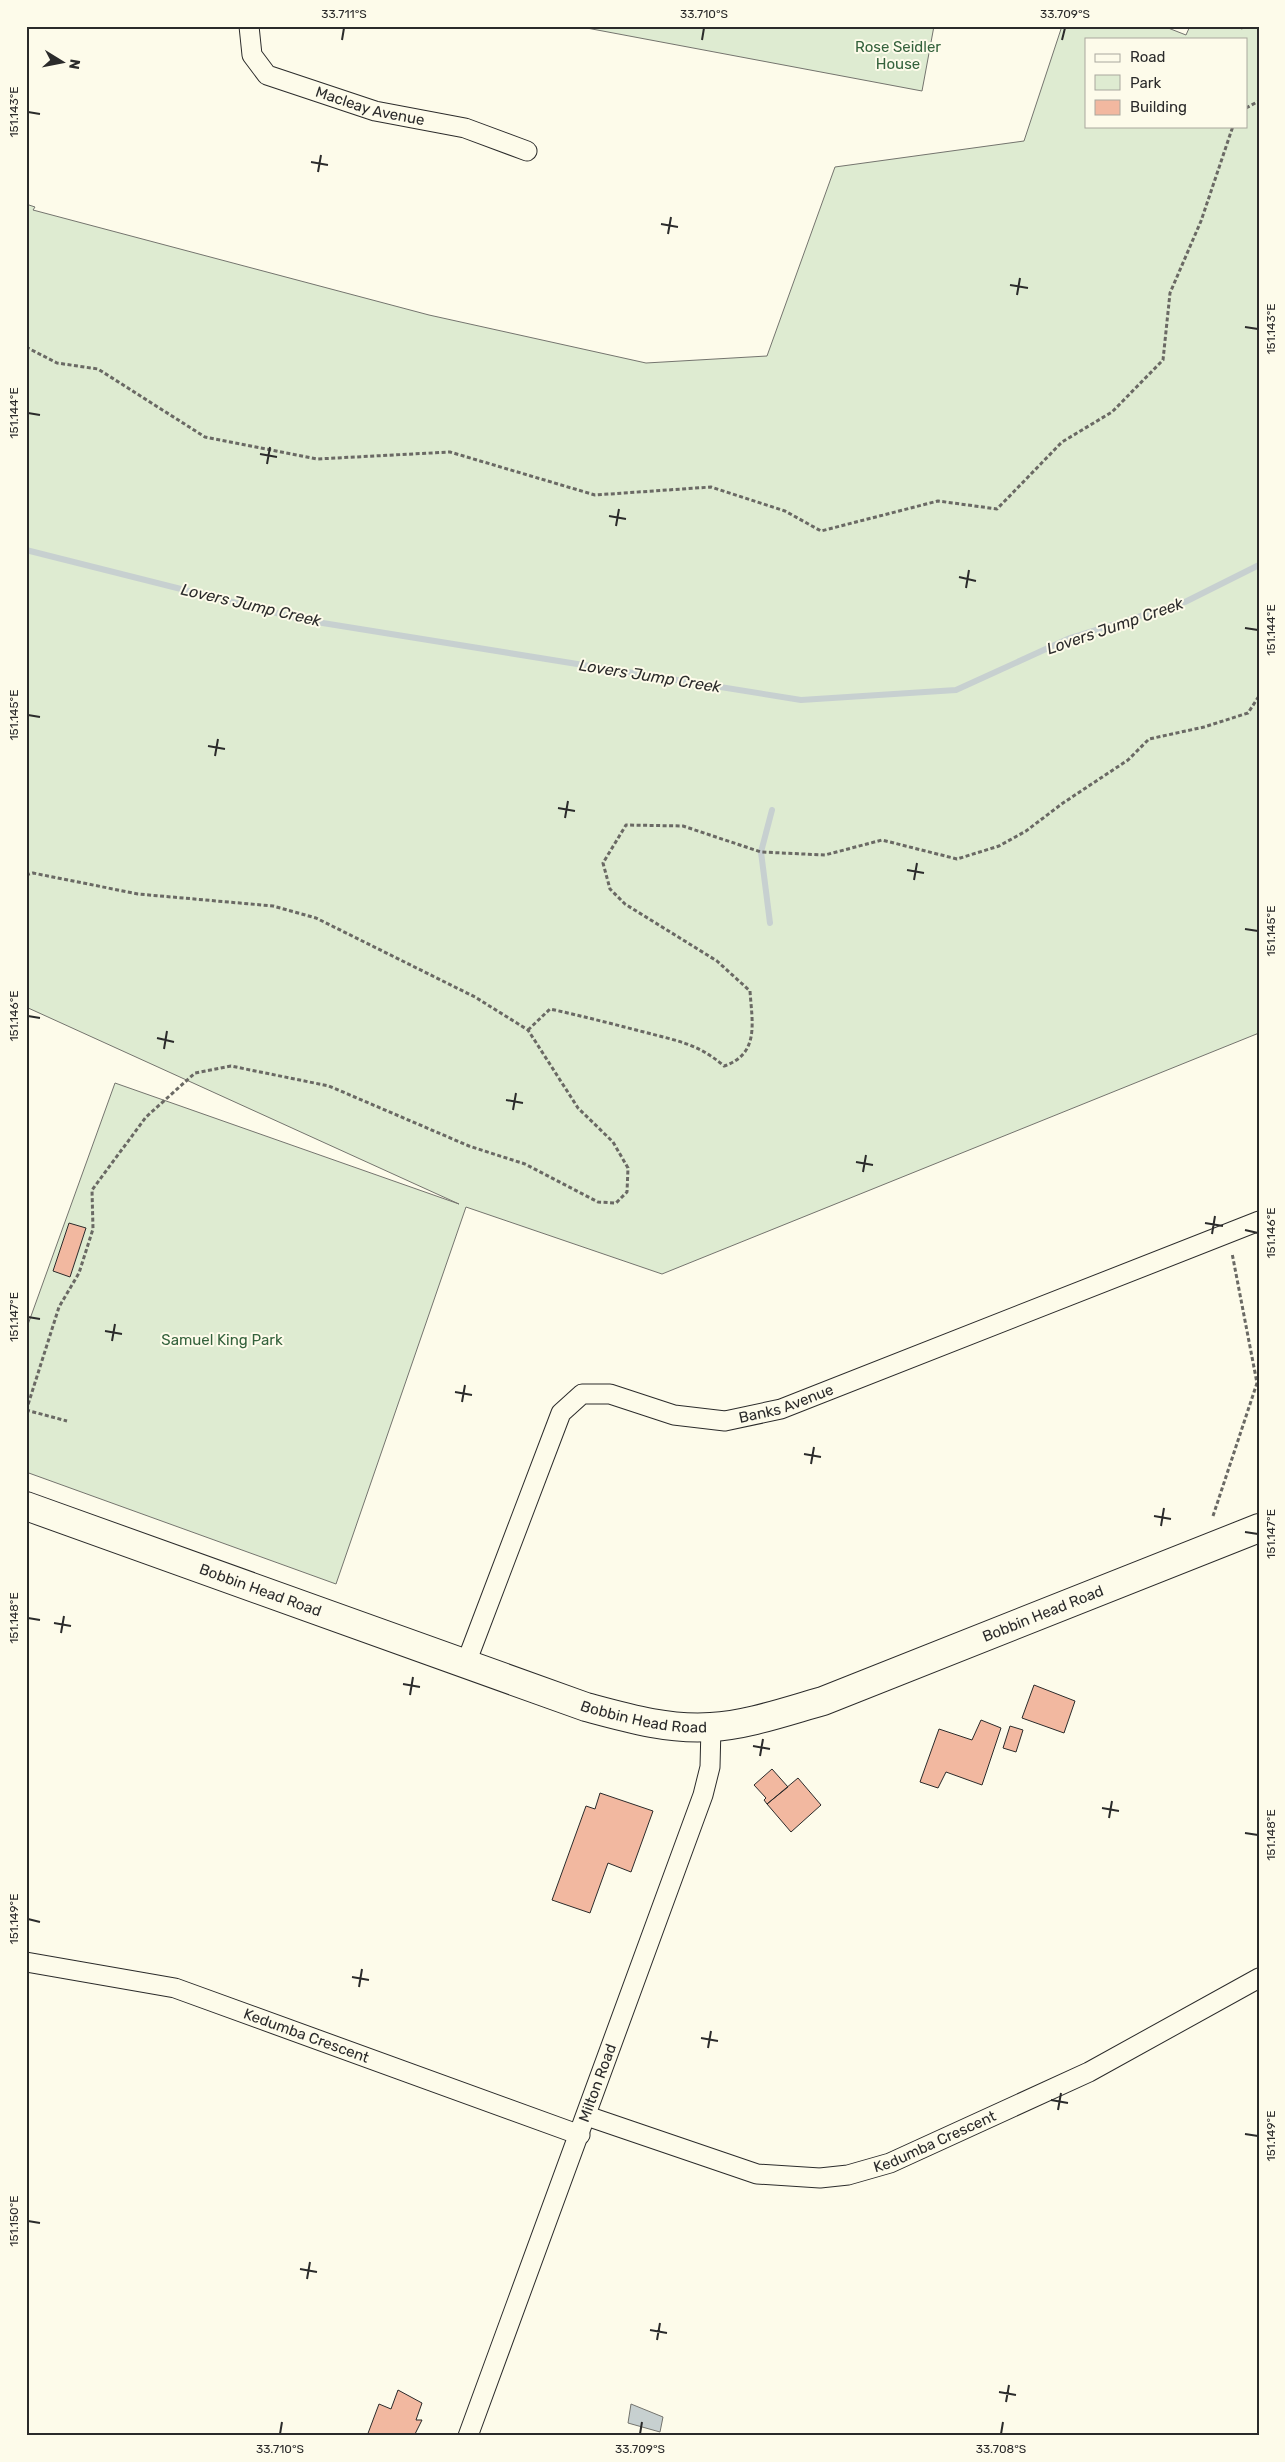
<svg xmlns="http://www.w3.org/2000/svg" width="1285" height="2462" font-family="Rubik,sans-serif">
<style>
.green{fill:#deebd1;stroke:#74746e;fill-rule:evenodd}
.water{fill:#c7d0d0;stroke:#74746e}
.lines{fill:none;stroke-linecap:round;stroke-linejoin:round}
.stream{stroke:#c7d0d0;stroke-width:6}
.building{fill:#f2b8a0;stroke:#2b2b2b}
.minor-casing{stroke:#2b2b2b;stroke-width:21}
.secondary-casing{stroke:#2b2b2b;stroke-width:30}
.path{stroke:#6a6964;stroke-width:3;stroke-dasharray:4 2.5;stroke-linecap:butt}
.minor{stroke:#fdfbea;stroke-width:19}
.secondary{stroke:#fdfbea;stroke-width:28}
.ticks{fill:none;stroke:#2b2b2b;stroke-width:2}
.labels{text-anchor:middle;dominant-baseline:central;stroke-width:4;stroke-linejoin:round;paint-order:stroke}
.park-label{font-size:15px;fill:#34623c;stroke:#fdfbea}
.street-label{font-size:15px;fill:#2b2b2b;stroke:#fdfbea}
.water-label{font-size:16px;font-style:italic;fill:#2b2b2b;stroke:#fdfbea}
.neatline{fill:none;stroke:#2b2b2b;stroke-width:2}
.ticks-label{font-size:12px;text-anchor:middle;fill:#2b2b2b}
</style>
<rect width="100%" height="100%" fill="#fdfbea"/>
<path class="green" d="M 576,26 L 934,26 L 922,91 Z
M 1062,26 L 1163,26 L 1186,35 L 1190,26 L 1233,26 L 1242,29 L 1246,26 L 1259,26 L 1259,1033 L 662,1274 L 466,1207 L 336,1584 L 26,1472 L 26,1330 L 115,1083 L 459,1204 L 26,1007 L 26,204 L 35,207 L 33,210 L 429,315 L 646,363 L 767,356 L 835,167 L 1024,141 ZM 1086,39 L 1246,39 L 1246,126 L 1086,126 Z"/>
<path class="water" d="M 631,2404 L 663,2417 L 660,2432 L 628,2423 Z"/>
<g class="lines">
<path class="stream" d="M 26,550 L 304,620 L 801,700 L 956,690 L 1070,638 L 1185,602 L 1259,565
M 770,923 L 761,852 L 772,810"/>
</g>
<path class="building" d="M 69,1223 L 86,1228 L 70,1277 L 53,1271 Z
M 1034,1685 L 1075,1701 L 1064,1733 L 1022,1718 Z
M 981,1720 L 1001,1728 L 982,1785 L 946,1772 L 938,1788 L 920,1782 L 939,1729 L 972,1740 Z
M 1010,1726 L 1023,1730 L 1016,1752 L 1003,1748 Z
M 772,1769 L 788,1787 L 767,1804 L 764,1800 L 766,1798 L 754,1785 Z
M 798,1778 L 821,1805 L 791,1832 L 767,1804 Z
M 600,1793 L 653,1811 L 631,1872 L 608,1863 L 590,1913 L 552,1900 L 586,1806 L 595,1809 Z
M 398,2390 L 422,2403 L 416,2420 L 422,2420 L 414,2436 L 367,2436 L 379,2404 L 391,2409 Z"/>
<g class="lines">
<defs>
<g id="minor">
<path id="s1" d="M 249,26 L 252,55 L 267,75 L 375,111 L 465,128 L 527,151"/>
<path id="s2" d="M 466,1663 L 561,1413 L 582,1394 L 610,1394 L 674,1415 L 725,1421 L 781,1409 L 1259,1221"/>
<path id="s3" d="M 26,1962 L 175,1988 L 580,2135"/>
<path id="s4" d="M 587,2116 L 757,2174 L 820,2178 L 848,2175 L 890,2163 L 1089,2072 L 1259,1978"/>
<path id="s5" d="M 468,2436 L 703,1795 L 710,1767 L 711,1727"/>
</g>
<g id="secondary">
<path id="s6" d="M 26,1506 L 586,1707 C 627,1718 668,1730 711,1727 C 748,1725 787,1711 823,1701 L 1259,1528"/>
</g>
</defs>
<use href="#minor" class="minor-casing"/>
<use href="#secondary" class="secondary-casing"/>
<path class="path" d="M 1246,108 L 1259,101
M 26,347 L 57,363 L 98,369 L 205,437 L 317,459 L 450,452 L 595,495 L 711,487 L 785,511 L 821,531 L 938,501 L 997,509 L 1062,442 L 1112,412 L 1163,360 L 1170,293 L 1201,221 L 1233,126
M 26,875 L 33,873 L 138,894 L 273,906 L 316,918 L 475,997 L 528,1030 L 578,1108 L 613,1142 L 628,1168 L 627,1192 L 616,1203 L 598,1202 L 525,1164 L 469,1146 L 329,1086 L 231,1066 L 195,1073 L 146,1117 L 92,1190 L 93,1229 L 79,1273 L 59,1307 L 26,1411
M 528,1030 L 550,1009 C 582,1016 613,1024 644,1032 C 677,1041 697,1043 724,1066 C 760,1054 752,1022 750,991 L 717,961 L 625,904 L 610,889 L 603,863 L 626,825 L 683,826 L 761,852 L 825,855 L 882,840 L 957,859 L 999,846 L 1026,831 L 1063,803 L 1128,760 L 1149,739 L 1204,727 L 1248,713 L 1259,696
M 26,1410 L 67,1421
M 1213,1516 L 1257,1383 L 1232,1253"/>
<use href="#minor" class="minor"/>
<use href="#secondary" class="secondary"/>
</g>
<path class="ticks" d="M 342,40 L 344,28M 702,40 L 704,28M 1062,40 L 1065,28M 28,112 L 40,114M 311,162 L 328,165M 318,172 L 321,155M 661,224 L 678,227M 668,234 L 671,217M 1010,285 L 1028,288M 1017,295 L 1020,278M 1245,327 L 1258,329M 28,413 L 40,415M 260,454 L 277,457M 267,464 L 270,447M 609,516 L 626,519M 616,526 L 619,509M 959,577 L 976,581M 966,588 L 969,570M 1245,628 L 1258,630M 28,715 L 40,717M 208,746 L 225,749M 215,756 L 218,739M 558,808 L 575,811M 565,818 L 568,801M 907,870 L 924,873M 914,880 L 917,863M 1245,929 L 1258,931M 28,1016 L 40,1018M 157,1038 L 174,1042M 164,1049 L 167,1031M 506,1100 L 523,1103M 513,1110 L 516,1093M 856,1162 L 873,1165M 863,1172 L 866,1155M 1205,1223 L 1223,1226M 1245,1230 L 1258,1233M 1212,1234 L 1215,1216M 28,1317 L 40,1319M 105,1331 L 122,1334M 112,1341 L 115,1324M 455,1392 L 472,1395M 462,1402 L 465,1385M 804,1454 L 821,1457M 811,1464 L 814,1447M 1154,1516 L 1171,1519M 1161,1526 L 1164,1508M 1245,1532 L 1258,1534M 28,1618 L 40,1620M 54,1623 L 71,1626M 61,1633 L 64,1616M 403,1684 L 420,1687M 410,1695 L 413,1677M 753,1746 L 770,1749M 760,1756 L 763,1739M 1102,1808 L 1119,1811M 1109,1818 L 1112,1801M 1245,1833 L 1258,1835M 28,1919 L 40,1922M 352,1977 L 369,1980M 359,1987 L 362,1969M 701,2038 L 718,2041M 708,2048 L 711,2031M 1051,2100 L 1068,2103M 1058,2110 L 1061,2093M 1245,2134 L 1258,2136M 28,2221 L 40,2223M 300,2269 L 317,2272M 307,2279 L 310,2262M 650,2330 L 667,2333M 657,2340 L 660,2323M 999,2392 L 1016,2395M 1006,2402 L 1009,2385M 280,2434 L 282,2422M 640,2434 L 642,2422M 1001,2434 L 1003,2422"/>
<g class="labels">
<g class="park-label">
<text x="898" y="47">Rose Seidler<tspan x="898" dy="17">House</tspan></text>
<text x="222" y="1340">Samuel King Park</text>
</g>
<g class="street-label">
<text stroke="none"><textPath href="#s1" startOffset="162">Macleay Avenue</textPath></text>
<text stroke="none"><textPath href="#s2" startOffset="506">Banks Avenue</textPath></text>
<text stroke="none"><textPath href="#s6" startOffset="249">Bobbin Head Road</textPath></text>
<text stroke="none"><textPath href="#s6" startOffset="1074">Bobbin Head Road</textPath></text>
<text stroke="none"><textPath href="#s6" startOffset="654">Bobbin Head Road</textPath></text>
<text stroke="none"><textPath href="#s3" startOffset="291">Kedumba Crescent</textPath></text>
<text stroke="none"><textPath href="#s5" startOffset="376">Milton Road</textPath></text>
<text stroke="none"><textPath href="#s4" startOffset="364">Kedumba Crescent</textPath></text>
</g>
<g class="water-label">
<text transform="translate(251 605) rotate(13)">Lovers Jump Creek</text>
<text transform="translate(1115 626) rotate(-19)">Lovers Jump Creek</text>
<text transform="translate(650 676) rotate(9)">Lovers Jump Creek</text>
</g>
</g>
<rect width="1285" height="2462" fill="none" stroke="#fdfbea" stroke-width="55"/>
<rect x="1085" y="38" width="162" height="90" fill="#fdfbea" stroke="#a9a89e"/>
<rect x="1095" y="54" width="25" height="8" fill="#fdfbea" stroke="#a9a89e"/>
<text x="1130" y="62" font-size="15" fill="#2b2b2b">Road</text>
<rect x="1095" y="75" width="25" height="15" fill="#deebd1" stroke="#a9a89e"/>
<text x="1130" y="88" font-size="15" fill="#2b2b2b">Park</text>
<rect x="1095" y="100" width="25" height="15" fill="#f2b8a0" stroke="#a9a89e"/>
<text x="1130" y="112" font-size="15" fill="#2b2b2b">Building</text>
<g transform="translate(62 62) rotate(100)" stroke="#fdfbea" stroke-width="4" paint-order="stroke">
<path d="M0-4L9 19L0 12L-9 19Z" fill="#2b2b2b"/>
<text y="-8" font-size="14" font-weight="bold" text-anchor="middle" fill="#2b2b2b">N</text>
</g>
<rect x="28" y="28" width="1230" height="2406" class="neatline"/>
<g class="ticks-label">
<text x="344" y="18">33.711°S</text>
<text x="704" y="18">33.710°S</text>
<text x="1065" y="18">33.709°S</text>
<text transform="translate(14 112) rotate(-90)" y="4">151.143°E</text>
<text transform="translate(1271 329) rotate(-90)" y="4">151.143°E</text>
<text transform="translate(14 413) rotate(-90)" y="4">151.144°E</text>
<text transform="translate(1271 630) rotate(-90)" y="4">151.144°E</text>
<text transform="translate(14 715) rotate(-90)" y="4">151.145°E</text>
<text transform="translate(1271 931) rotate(-90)" y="4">151.145°E</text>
<text transform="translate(14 1016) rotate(-90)" y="4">151.146°E</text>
<text transform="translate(1271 1233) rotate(-90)" y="4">151.146°E</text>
<text transform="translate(14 1317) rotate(-90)" y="4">151.147°E</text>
<text transform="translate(1271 1534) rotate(-90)" y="4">151.147°E</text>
<text transform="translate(14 1618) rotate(-90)" y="4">151.148°E</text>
<text transform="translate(1271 1835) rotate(-90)" y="4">151.148°E</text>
<text transform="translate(14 1919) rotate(-90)" y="4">151.149°E</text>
<text transform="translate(1271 2136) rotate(-90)" y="4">151.149°E</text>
<text transform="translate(14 2221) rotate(-90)" y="4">151.150°E</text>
<text x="280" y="2453">33.710°S</text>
<text x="640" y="2453">33.709°S</text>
<text x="1001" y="2453">33.708°S</text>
</g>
</svg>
